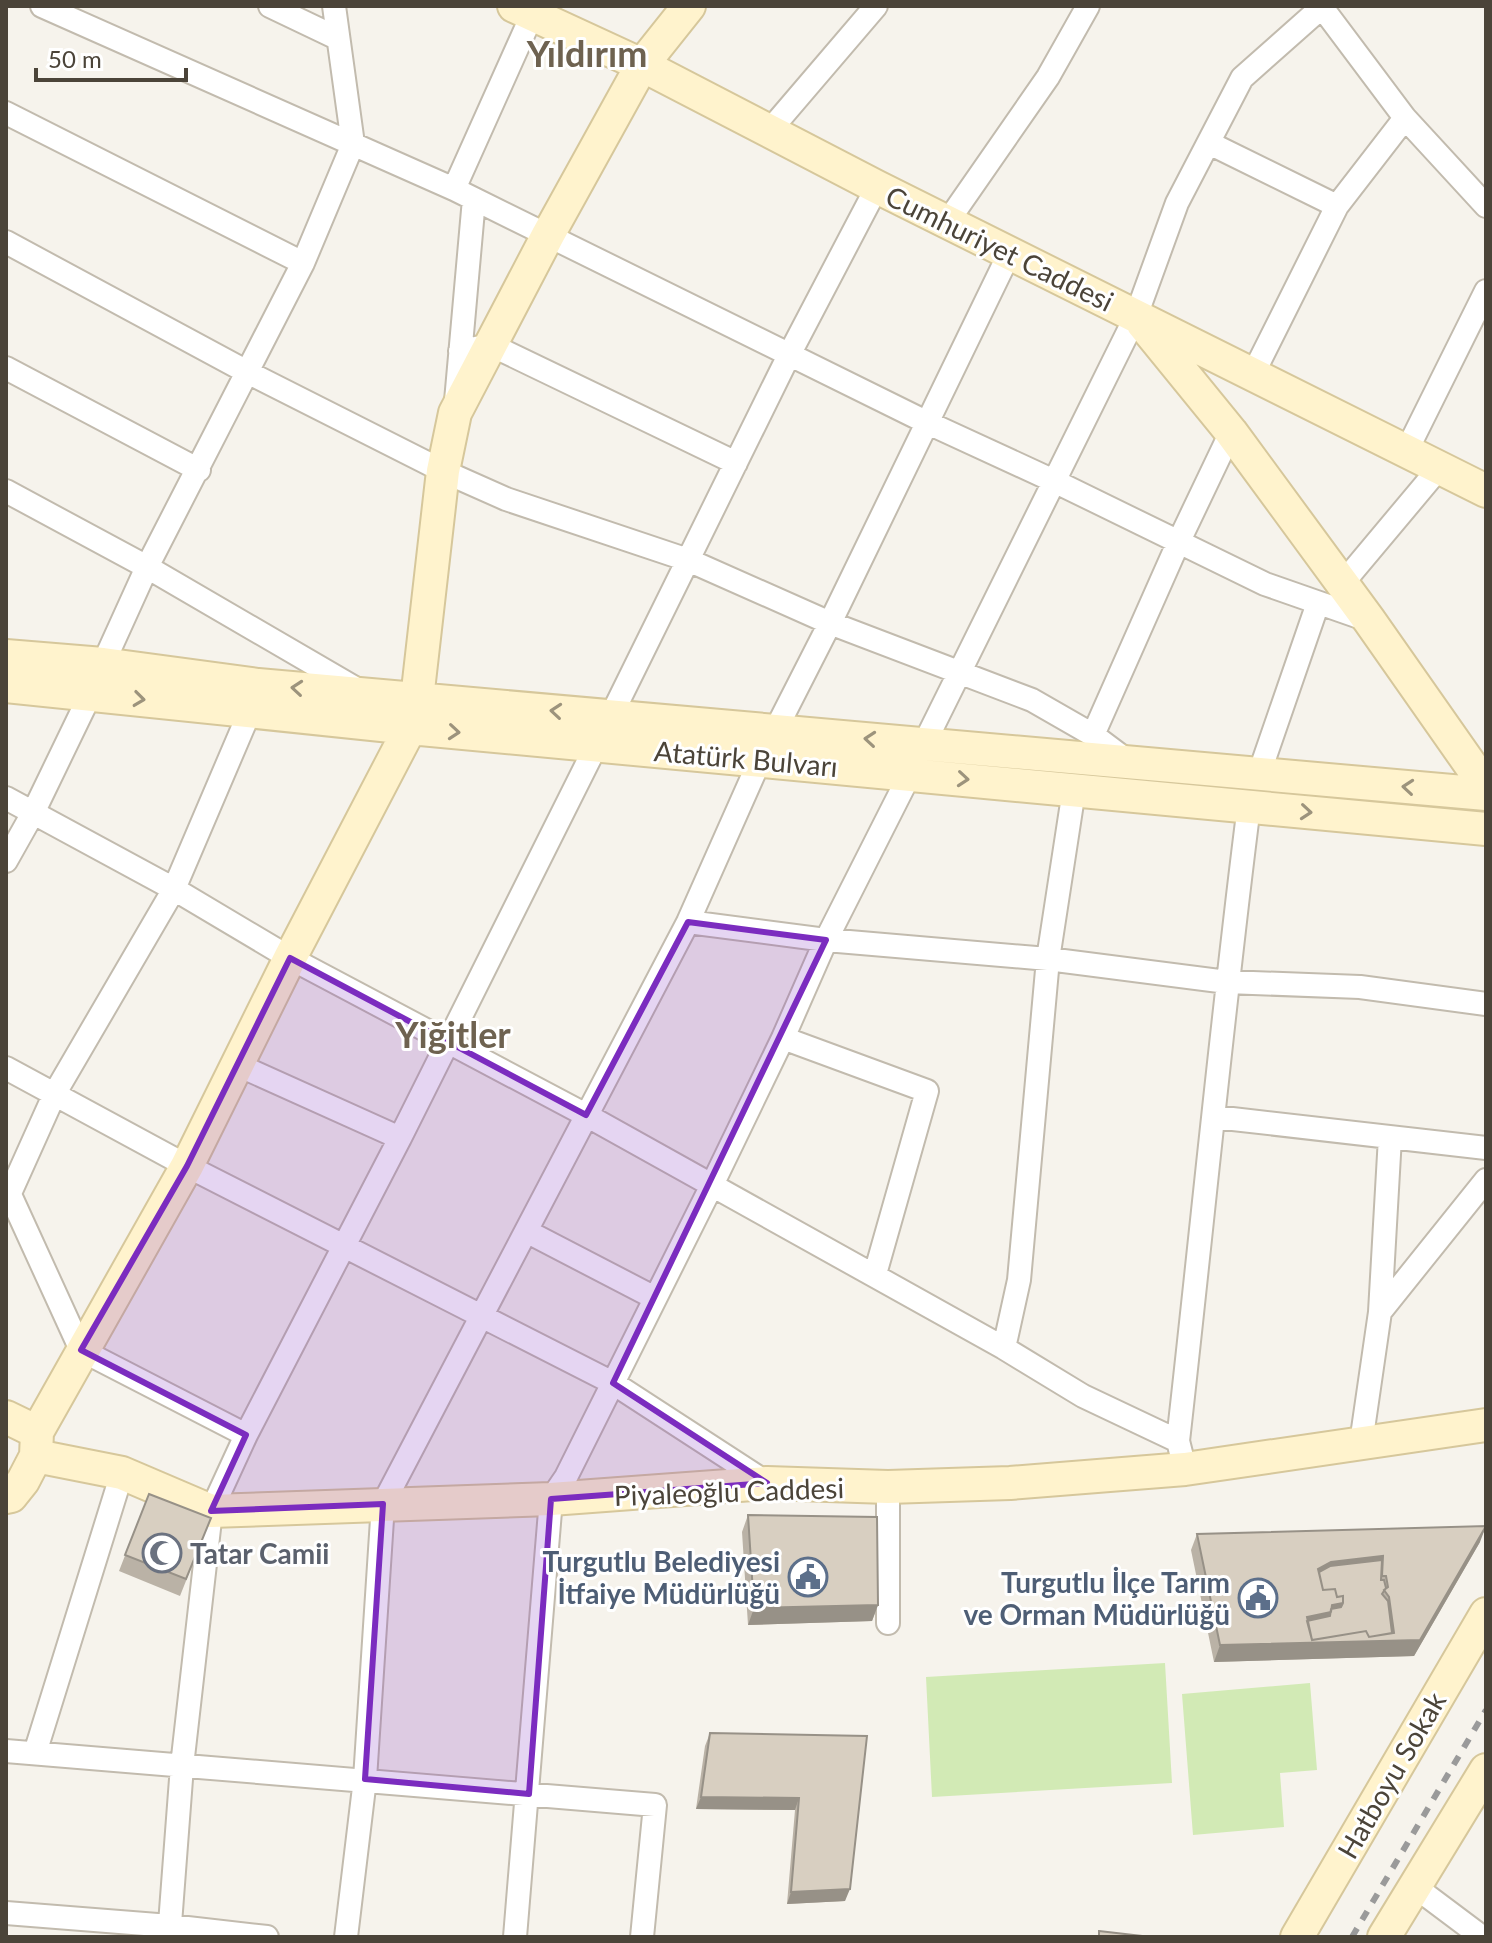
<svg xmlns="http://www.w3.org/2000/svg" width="1492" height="1943" font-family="Lato,sans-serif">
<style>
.green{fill:#d2eab5}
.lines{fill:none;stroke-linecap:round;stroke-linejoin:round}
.street-casing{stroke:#c2bbae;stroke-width:26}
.secondary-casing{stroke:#d6c79b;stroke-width:36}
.street{stroke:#fff;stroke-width:22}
.secondary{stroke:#fff3cd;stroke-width:32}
.rail{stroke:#9a9a9a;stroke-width:6;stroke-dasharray:10 10;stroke-linecap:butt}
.wall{fill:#bab2a6}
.shaded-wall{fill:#979187}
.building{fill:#d8cfc1;stroke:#979187;stroke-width:2;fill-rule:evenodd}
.oneway{stroke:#9c937c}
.marked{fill:#7b2cbf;fill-opacity:0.2;stroke:#7b2cbf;stroke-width:6;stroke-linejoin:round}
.labels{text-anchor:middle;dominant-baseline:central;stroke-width:6;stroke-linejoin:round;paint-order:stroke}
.street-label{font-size:28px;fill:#4b4439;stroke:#fff}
.worship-label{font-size:28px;font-weight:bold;fill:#5b616d;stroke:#fff;text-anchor:start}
.service-label{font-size:28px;font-weight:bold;fill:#4e5e75;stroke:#fff;text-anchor:end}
.district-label{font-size:36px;font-weight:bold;fill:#6e6250;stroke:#fff}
</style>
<rect width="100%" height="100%" fill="#f6f3ec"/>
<path class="green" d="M 1165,1663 L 1172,1783 L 932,1797 L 926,1677 Z
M 1310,1683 L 1317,1770 L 1280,1773 L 1284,1827 L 1193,1835 L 1182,1694 Z"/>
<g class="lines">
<defs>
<path id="street" d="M 42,6 L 454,189 L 926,422 L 1054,481 L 1265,584 L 1368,620
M 270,6 L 337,38
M 1321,6 L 1405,118 L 1486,206
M 6,113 L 303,263
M 770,130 L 876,6
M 1209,143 L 1337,206
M 454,189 L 532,15
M 948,221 L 1048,77 L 1088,6
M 6,242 L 249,373 L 443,471 L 506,499 L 688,560 L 830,623 L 1032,700 L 1093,735 L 1129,762
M 460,351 L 491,345 L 736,463
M 6,368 L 199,470
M 1253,374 L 1337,206 L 1405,118
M 456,401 L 474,199
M 1407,450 L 1486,291
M 6,491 L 147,567 L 360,691
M 1342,584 L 1440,467
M 103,664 L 147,567 L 303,263 L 353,144 L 334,6
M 611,716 L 789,355 L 877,187
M 775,731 L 830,623 L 1010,252
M 1093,735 L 1179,541 L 1231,432
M 924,744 L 1136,316 L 1177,203 L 1242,78 L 1322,7
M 1259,774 L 1318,603
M 6,798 L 174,889 L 290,958 L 586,1115 L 1004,1348 L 1019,1280 L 1048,959 L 1074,790
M 6,861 L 33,813 L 91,693
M 688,922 L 826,940 L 1048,959 L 1227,982 L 1360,987 L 1486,1004
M 783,1038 L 927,1091 L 875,1274
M 238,1065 L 400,1138 L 597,744
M 6,1068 L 187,1166 L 613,1383 L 767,1483
M 1215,1117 L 1486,1148
M 6,1186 L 81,1350 L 246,1435
M 6,1202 L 55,1093 L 174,889 L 250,711
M 526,1231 L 655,1298
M 1380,1312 L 1486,1180
M 1004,1348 L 1083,1396 L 1178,1441
M 1361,1443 L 1380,1312 L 1390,1137
M 1185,1469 L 1178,1441 C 1202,1229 1222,1017 1249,806
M 888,1623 L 888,1487
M 6,1751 L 655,1805 L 642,1937
M 35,1753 L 122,1473
M 1414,1886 L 1482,1937
M 6,1913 L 170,1926 L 267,1937
M 169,1937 L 182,1766 L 211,1511 L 246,1435 L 400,1138
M 346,1937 L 365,1779 L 383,1504 L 688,922 L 760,760
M 515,1937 L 551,1499 L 566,1477 L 712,1185 L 783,1038 L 826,940 L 910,774"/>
<path id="secondary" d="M 514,6 L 642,65 L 877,187 L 1486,491
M 1143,324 L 1231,432 L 1369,620 L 1486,787
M 6,656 L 103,664 L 258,685 L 1486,794
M 6,686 L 410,728 L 1486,829
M 6,1417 L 37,1432 L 36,1456 L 122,1473 L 211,1511 L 551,1499 L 767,1483 L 888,1487 L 1010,1483 L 1185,1469 L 1486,1425
M 37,1432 L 187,1166 L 290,958 L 410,728 L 417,699 L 443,471 L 455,413 L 548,235 L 642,65 L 689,6
M 6,1497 L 11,1496 L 23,1481 L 36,1456
M 1297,1937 L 1486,1614
M 1384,1937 L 1486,1770"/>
</defs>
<use href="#street" class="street-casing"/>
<use href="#secondary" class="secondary-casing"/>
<use href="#street" class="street"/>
<use href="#secondary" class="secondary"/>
<path class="rail" d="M 1352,1937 L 1486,1710"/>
</g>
<path class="wall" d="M 149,1494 L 211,1518 L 180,1596 L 119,1571 Z
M 748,1515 L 878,1605 L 872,1621 L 748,1625 L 742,1532 Z
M 1197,1534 L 1480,1542 L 1414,1656 L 1214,1662 L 1191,1550 Z
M 710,1733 L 867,1736 L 845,1901 L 787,1904 L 795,1810 L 696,1809 L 705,1746 Z"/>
<path class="shaded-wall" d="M 1486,1526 L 1480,1542 L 1414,1656 L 1214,1662 L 1220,1645 L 1391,1640 Z
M 1383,1556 L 1377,1573 L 1319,1582 L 1318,1569 L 1331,1562 Z
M 1343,1603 L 1337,1619 L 1308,1632 L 1307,1617 L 1332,1605 Z
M 878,1605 L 872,1621 L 748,1625 L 754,1608 Z
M 701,1797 L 799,1798 L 795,1810 L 696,1809 Z
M 850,1889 L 845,1901 L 787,1904 L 791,1892 Z"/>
<path class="building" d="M 149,1494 L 211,1518 L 186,1579 L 125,1555 Z
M 748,1515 L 877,1517 L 878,1605 L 754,1608 Z
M 1486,1526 L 1420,1640 L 1220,1645 L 1197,1534 ZM 1383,1556 L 1382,1576 L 1386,1576 L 1388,1587 L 1384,1590 L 1389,1597 L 1394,1633 L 1369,1637 L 1366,1631 L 1312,1640 L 1307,1617 L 1331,1612 L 1332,1605 L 1343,1603 L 1343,1596 L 1337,1597 L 1335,1589 L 1323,1590 L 1318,1569 L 1331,1562 Z
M 1382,1560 L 1381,1580 L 1384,1580 L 1386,1588 L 1382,1594 L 1388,1601 L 1392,1633 L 1369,1637 L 1366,1631 L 1312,1640 L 1307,1621 L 1330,1616 L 1331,1609 L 1341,1607 L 1343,1603 L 1343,1596 L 1337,1597 L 1335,1589 L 1323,1590 L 1319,1572 L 1330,1566 Z
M 710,1733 L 867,1736 L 850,1889 L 791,1892 L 799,1798 L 701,1797 Z
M 1099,1931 L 1151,1937 L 1099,1937 Z"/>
<defs><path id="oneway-chevron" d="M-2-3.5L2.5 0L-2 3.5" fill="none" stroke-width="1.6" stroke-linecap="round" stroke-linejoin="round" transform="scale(2)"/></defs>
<g class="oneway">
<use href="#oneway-chevron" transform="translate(297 688) rotate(-175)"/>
<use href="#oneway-chevron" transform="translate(139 699) rotate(7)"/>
<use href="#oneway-chevron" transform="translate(556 711) rotate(-175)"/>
<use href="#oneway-chevron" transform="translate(454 732) rotate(5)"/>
<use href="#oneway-chevron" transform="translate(870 739) rotate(-175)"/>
<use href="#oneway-chevron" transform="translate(963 779) rotate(5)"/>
<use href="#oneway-chevron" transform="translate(1408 787) rotate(-175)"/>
<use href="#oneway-chevron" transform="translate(1306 812) rotate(5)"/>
</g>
<path class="marked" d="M 688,922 L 826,940 L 613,1383 L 767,1483 L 551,1499 L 529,1794 L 365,1779 L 383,1504 L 211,1511 L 246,1435 L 81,1350 L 187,1166 L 290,958 L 586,1115 Z"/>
<defs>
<symbol id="mosque-ring" viewBox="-11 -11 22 22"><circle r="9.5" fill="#fff" stroke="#6b7280" stroke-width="1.5"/><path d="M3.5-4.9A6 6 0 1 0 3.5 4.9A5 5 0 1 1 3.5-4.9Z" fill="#6b7280"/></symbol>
<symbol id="civic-ring" viewBox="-11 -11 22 22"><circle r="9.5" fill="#fff" stroke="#5c6f8a" stroke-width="1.5"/><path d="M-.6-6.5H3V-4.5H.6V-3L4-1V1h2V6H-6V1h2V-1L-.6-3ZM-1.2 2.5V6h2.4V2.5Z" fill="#5c6f8a"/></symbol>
</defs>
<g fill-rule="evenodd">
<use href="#mosque-ring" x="140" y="1531" width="44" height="44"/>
<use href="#civic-ring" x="786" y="1555" width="44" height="44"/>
<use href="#civic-ring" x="1236" y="1576" width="44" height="44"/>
</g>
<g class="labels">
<g class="street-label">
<text transform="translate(1000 248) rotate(26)">Cumhuriyet Caddesi</text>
<text transform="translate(746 758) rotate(5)">Atatürk Bulvarı</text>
<text transform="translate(729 1491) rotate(-2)">Piyaleoğlu Caddesi</text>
<text transform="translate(1391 1775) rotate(-60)">Hatboyu Sokak</text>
</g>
<g class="worship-label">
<text x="190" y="1553">Tatar Camii</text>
</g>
<g class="service-label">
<text x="780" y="1561">Turgutlu Belediyesi<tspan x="780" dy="32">İtfaiye Müdürlüğü</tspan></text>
<text x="1230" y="1582">Turgutlu İlçe Tarım<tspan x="1230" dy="32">ve Orman Müdürlüğü</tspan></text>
</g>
<g class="district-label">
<text x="587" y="53">Yıldırım</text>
<text x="453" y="1034">Yiğitler</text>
</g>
</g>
<rect width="1492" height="1943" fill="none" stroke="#4b4439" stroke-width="16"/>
<path d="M36 68v12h150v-12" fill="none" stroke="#4b4439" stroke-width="4"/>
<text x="48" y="68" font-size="24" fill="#4b4439" stroke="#ffffff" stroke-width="6" paint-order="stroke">50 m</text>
</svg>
